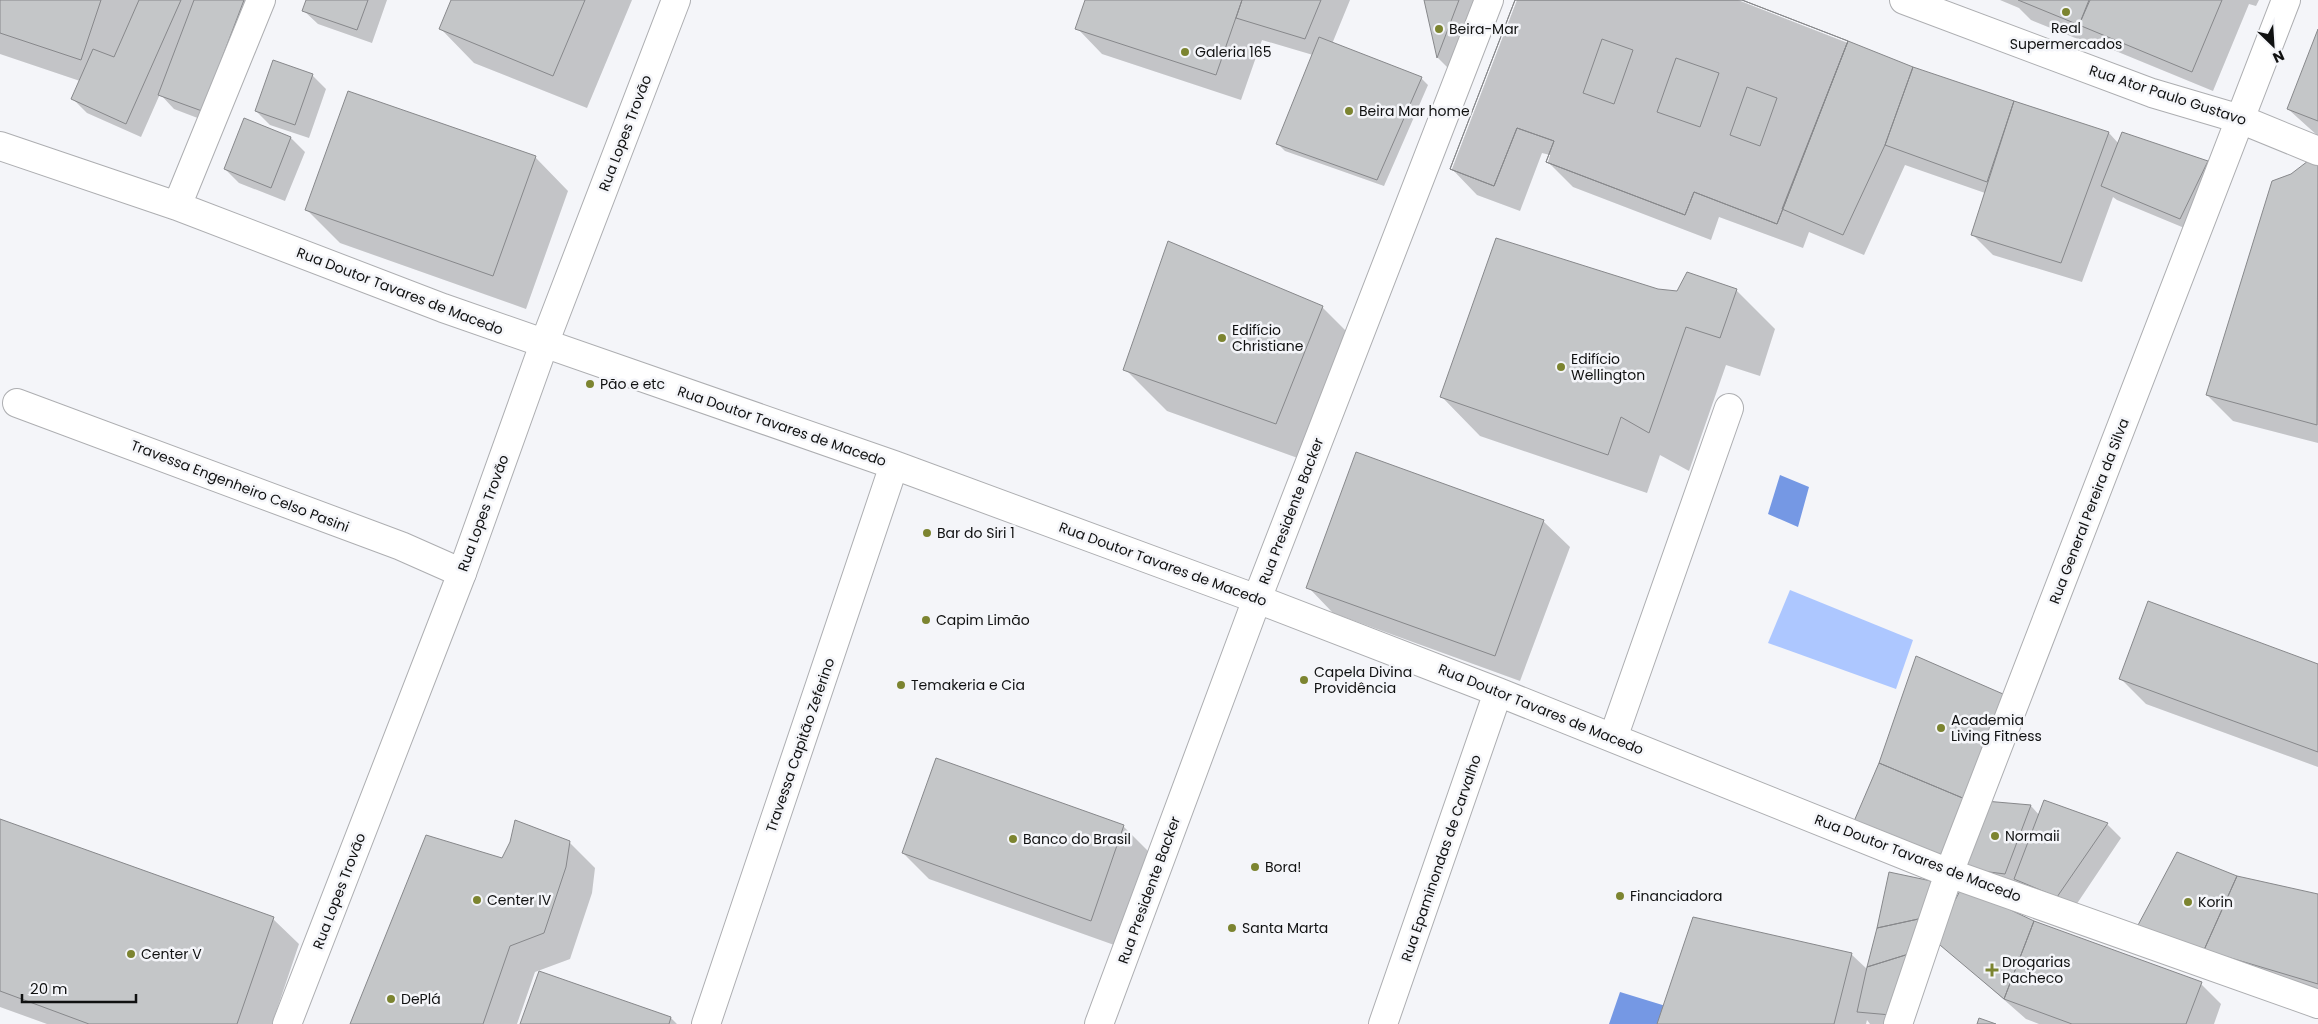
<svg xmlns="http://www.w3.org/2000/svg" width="2318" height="1024" font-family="Poppins,sans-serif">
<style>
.green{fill:#adc7ff}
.water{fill:#7598e4}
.shadow{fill:#0003}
.building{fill:#c4c6c8;stroke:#87888b;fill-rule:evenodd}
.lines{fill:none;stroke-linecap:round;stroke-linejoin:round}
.street-casing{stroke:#adaeb1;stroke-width:30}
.secondary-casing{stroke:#adaeb1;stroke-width:30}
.street{stroke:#fff;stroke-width:28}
.secondary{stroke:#fff;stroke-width:28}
.poi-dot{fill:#7c8430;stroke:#f4f5f9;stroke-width:2}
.labels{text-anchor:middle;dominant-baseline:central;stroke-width:5;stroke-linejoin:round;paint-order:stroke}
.poi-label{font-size:14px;fill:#101111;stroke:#f4f5f9;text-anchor:start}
.street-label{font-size:14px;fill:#101111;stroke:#f4f5f9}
</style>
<rect width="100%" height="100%" fill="#f4f5f9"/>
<path class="green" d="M 1790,590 L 1913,640 L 1896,689 L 1768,643 Z"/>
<path class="water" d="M 1780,475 L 1809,487 L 1798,527 L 1768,514 Z
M 1620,992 L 1669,1007 L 1664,1024 L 1609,1024 Z"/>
<path class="shadow" d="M 0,0 L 250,0 L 216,125 L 174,109 L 160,94 L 141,137 L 87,113 L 73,99 L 80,81 L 0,54 Z
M 307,0 L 387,0 L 372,43 L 318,24 L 303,10 Z
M 453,0 L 632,0 L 587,108 L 474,63 L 441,29 Z
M 1086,0 L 1350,0 L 1332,44 L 1421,78 L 1428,85 L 1384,186 L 1285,151 L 1278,144 L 1313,55 L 1262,40 L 1241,100 L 1102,54 L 1077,28 Z
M 1425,0 L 1487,0 L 1457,77 L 1438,58 Z
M 1517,0 L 1738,0 L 1912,68 L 2109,133 L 2119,144 L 2123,134 L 2208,162 L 2222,176 L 2194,232 L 2117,200 L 2113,197 L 2082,282 L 1993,255 L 1972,234 L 1985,193 L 1905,165 L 1864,255 L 1809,232 L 1803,248 L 1719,217 L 1711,240 L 1573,187 L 1548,162 L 1550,155 L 1542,153 L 1520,211 L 1477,195 L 1452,169 Z
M 2000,0 L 2259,0 L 2256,6 L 2249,4 L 2213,91 L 2106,47 L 2105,50 L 2031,20 L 2019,8 Z
M 2318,33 L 2318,136 L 2288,109 Z
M 312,75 L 326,89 L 309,138 L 270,125 L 256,111 Z
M 245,120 L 291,138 L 305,152 L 285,201 L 239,183 L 225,169 Z
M 535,157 L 568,191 L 526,309 L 340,243 L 307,210 Z
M 2309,162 L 2318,166 L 2318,443 L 2233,421 L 2207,395 L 2292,175 Z
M 1657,290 L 1678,293 L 1736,290 L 1775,329 L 1760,376 L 1726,365 L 1689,471 L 1660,455 L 1647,493 L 1480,436 L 1441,396 Z
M 1322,307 L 1364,349 L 1317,465 L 1167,411 L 1125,369 Z
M 1357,454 L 1544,522 L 1570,547 L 1520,681 L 1333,613 L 1308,587 Z
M 2318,665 L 2318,767 L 2146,704 L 2120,678 Z
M 2002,695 L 2023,716 L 1991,803 L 2031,806 L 2040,816 L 2107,824 L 2121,838 L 2072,911 L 1868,840 Z
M 0,820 L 273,919 L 299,944 L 272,1024 L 47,1024 L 0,1007 Z
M 1123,826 L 1149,852 L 1117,946 L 929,879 L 903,853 Z
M 569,842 L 595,868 L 592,893 L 570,959 L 535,972 L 517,1024 L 351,1024 L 503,860 Z
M 2236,877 L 2318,896 L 2318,998 L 2219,964 Z
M 1936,940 L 2201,984 L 2221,1004 L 2214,1024 L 2039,1024 L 2026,1019 Z
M 1851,954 L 1868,970 L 1906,1024 L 1870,1024 L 1867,1020 L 1866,1024 L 1658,1024 Z
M 671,1018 L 677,1024 L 522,1024 Z"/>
<path class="building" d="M 0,0 L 101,0 L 81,60 L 0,33 Z
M 139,0 L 181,0 L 126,124 L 71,99 L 93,49 L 114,57 Z
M 194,0 L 244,0 L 202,111 L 158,95 Z
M 306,0 L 368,0 L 357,30 L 302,11 Z
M 451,0 L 585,0 L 553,76 L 439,29 Z
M 1085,0 L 1242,0 L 1216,75 L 1075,29 Z
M 1242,0 L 1321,0 L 1305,39 L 1236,18 Z
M 1424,0 L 1459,0 L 1437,58 Z
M 1515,0 L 1742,0 L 1848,41 L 1777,224 L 1694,192 L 1685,215 L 1546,162 L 1554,141 L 1517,128 L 1494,186 L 1450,169 ZM 1602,39 L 1633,50 L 1614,104 L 1583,93 ZM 1676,58 L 1719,73 L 1700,127 L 1657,112 ZM 1747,87 L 1777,98 L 1760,146 L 1730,135 Z
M 1515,0 L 1742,0 L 1848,41 L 1777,224 L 1694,192 L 1685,215 L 1546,162 L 1554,141 L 1517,128 L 1494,186 L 1450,169 Z
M 2018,0 L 2089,0 L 2079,25 Z
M 2090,0 L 2222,0 L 2192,72 L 2079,25 Z
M 2318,29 L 2318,121 L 2287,109 Z
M 1319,37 L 1422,77 L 1377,180 L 1276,144 Z
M 1848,41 L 1913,67 L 1885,145 L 1843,235 L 1782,209 Z
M 273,60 L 313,74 L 295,125 L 255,111 Z
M 1913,67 L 2014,101 L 1987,182 L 1885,145 Z
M 348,91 L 536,156 L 493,276 L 305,210 Z
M 2014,101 L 2109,132 L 2061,263 L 1971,235 Z
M 244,118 L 291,137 L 271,188 L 224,169 Z
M 2122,132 L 2208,161 L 2180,219 L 2101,186 Z
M 2308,161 L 2318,164 L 2317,425 L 2206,395 L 2272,181 L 2291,174 Z
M 1496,238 L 1658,289 L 1677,291 L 1687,272 L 1737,289 L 1720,338 L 1686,327 L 1649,433 L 1621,417 L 1608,455 L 1440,397 Z
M 1168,241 L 1323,306 L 1276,424 L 1123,370 Z
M 1356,452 L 1544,520 L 1495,656 L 1306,588 Z
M 2148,601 L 2318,664 L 2318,752 L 2119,679 Z
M 1916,656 L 2003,694 L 1965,799 L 1879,763 Z
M 936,758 L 1124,825 L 1091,921 L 902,853 Z
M 1879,763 L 1965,799 L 1941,859 L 1852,826 Z
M 2044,800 L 2108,823 L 2057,897 L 2014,879 Z
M 1985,801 L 2031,805 L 2005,874 L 1958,868 Z
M 0,819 L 274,917 L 237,1024 L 89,1024 L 0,991 Z
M 515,820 L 570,841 L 566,867 L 544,933 L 510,946 L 483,1024 L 350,1024 L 426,835 L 502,858 L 510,842 Z
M 2177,852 L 2237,876 L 2204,950 L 2137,927 Z
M 1889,872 L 1936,882 L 1923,918 L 1877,928 Z
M 2237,876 L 2318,894 L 2318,984 L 2204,950 Z
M 1962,887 L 2034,921 L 2004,999 L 1934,940 Z
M 1693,917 L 1852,953 L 1834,1024 L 1657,1024 Z
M 1923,918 L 1912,953 L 1867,967 L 1877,928 Z
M 2034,921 L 2202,982 L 2186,1024 L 2072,1024 L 2004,999 Z
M 1912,953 L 1891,1015 L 1857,1012 L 1867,967 Z
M 539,971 L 671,1017 L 669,1024 L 520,1024 Z
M 1979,1018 L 1996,1024 L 1977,1024 Z"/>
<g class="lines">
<defs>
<path id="street" d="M 1904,0 L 2152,93 L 2240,119 L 2318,151
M 0,146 L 177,206 L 443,308 L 894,465 L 1257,599 L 1498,692 L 1949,873 L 2318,1004
M 177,206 L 261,0
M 17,403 L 401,546 L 462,573
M 1613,738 L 1729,408
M 706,1024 L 894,465
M 1383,1024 L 1498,692
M 1898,1024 L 1949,873 L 2286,0"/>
<path id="secondary" d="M 287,1024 L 462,573 L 544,344 L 676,0
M 1099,1024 L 1257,599 L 1489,0"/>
</defs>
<use href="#street" class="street-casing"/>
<use href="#secondary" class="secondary-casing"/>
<use href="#street" class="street"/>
<use href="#secondary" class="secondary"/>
</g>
<g class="poi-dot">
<circle cx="2066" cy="12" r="5"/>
<circle cx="1439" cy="29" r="5"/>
<circle cx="1185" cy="52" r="5"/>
<circle cx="1349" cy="111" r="5"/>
<circle cx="1222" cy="338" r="5"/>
<circle cx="1561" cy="367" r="5"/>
<circle cx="590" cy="384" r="5"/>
<circle cx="927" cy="533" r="5"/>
<circle cx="926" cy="620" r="5"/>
<circle cx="1304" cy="680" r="5"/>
<circle cx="901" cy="685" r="5"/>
<circle cx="1941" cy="728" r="5"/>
<circle cx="1995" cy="836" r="5"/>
<circle cx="1013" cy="839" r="5"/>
<circle cx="1255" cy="867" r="5"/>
<circle cx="1620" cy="896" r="5"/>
<circle cx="477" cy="900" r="5"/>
<circle cx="2188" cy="902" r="5"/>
<circle cx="1232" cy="928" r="5"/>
<circle cx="131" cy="954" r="5"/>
<path d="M1989.5 962.5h5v5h5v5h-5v5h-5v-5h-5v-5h5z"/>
<circle cx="391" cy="999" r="5"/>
</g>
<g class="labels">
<g class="poi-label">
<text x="2066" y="28" text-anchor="middle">Real<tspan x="2066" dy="16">Supermercados</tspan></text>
<text x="1449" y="29">Beira-Mar</text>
<text x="1195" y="52">Galeria 165</text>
<text x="1359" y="111">Beira Mar home</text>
<text x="1232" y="330">Edifício<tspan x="1232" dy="16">Christiane</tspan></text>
<text x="1571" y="359">Edifício<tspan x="1571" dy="16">Wellington</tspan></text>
<text x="600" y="384">Pão e etc</text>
<text x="937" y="533">Bar do Siri 1</text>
<text x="936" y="620">Capim Limão</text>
<text x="1314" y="672">Capela Divina<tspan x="1314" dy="16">Providência</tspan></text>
<text x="911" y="685">Temakeria e Cia</text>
<text x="1951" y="720">Academia<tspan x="1951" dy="16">Living Fitness</tspan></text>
<text x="2005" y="836">Normaii</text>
<text x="1023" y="839">Banco do Brasil</text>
<text x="1265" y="867">Bora!</text>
<text x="1630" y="896">Financiadora</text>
<text x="487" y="900">Center IV</text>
<text x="2198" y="902">Korin</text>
<text x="1242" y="928">Santa Marta</text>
<text x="141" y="954">Center V</text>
<text x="2002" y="962">Drogarias<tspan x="2002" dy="16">Pacheco</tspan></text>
<text x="401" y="999">DePlá</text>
</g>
<g class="street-label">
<text transform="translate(2168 95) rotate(18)">Rua Ator Paulo Gustavo</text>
<text transform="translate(625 133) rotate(-69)">Rua Lopes Trovão</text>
<text transform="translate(400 291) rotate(21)">Rua Doutor Tavares de Macedo</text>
<text transform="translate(782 426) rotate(19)">Rua Doutor Tavares de Macedo</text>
<text transform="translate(240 486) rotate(21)">Travessa Engenheiro Celso Pasini</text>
<text transform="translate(1291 511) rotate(-69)">Rua Presidente Backer</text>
<text transform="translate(2089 511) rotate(-69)">Rua General Pereira da Silva</text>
<text transform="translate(483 513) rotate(-70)">Rua Lopes Trovão</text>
<text transform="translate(1163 564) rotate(20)">Rua Doutor Tavares de Macedo</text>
<text transform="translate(1541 709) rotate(22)">Rua Doutor Tavares de Macedo</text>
<text transform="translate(800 745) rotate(-71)">Travessa Capitão Zeferino</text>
<text transform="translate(1441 858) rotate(-71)">Rua Epaminondas de Carvalho</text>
<text transform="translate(1918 858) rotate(21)">Rua Doutor Tavares de Macedo</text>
<text transform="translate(1149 890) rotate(-70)">Rua Presidente Backer</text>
<text transform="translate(339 891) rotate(-69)">Rua Lopes Trovão</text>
</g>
</g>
<g transform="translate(2273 45) rotate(155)" stroke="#f4f5f9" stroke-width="4" paint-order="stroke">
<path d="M0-4L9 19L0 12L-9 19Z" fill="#101111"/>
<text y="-8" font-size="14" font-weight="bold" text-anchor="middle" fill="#101111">N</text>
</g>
<path d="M22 994v8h114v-8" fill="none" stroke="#101111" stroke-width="2.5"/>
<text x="30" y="994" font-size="15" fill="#101111" stroke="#f4f5f9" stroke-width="4" paint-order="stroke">20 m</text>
</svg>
